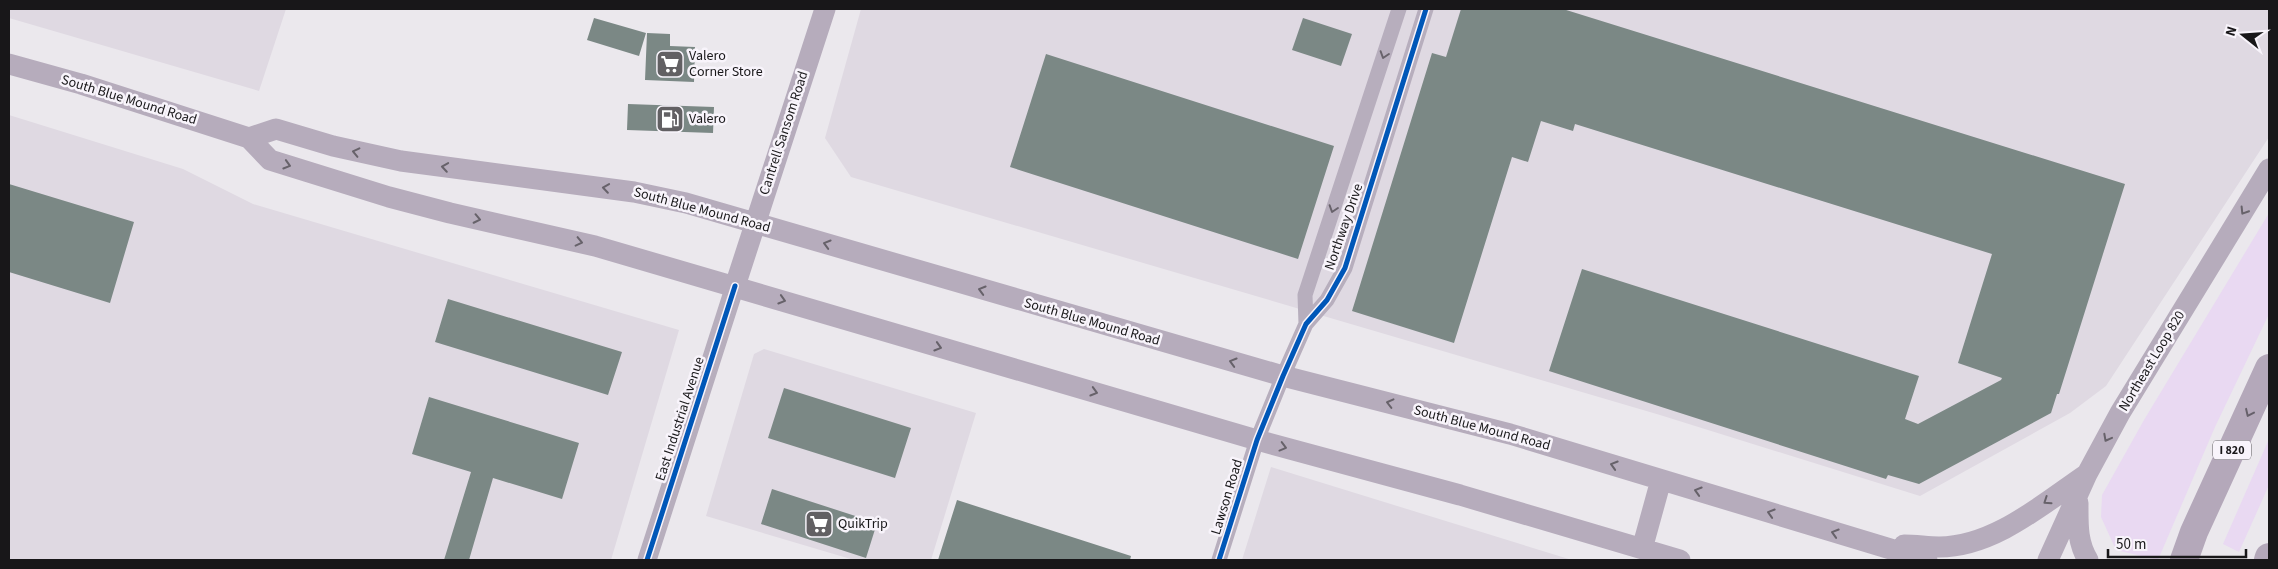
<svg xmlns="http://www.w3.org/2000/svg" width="2278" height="569" font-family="'Source Sans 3',sans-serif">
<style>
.built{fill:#dfd9e2}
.green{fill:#e9d9f2}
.building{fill:#7b8885}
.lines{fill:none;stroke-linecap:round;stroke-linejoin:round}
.minor{stroke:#b7aebd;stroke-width:15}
.tertiary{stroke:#b7aebd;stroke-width:19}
.secondary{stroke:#b6acbc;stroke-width:21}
.motorway{stroke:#b4a8ba;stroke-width:28}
.cycleway-casing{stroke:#f8f4fb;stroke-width:8}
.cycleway{stroke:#0057b8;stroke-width:5}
.oneway{stroke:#68626b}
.oneway2{stroke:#67626a}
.oneway3{stroke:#66606a}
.labels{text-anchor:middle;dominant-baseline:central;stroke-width:5;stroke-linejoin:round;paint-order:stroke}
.shield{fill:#f8f4fb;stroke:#5b595d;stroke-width:1}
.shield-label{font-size:12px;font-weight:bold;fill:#181719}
.poi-label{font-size:14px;fill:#181719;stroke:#f8f4fb;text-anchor:start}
.street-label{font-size:14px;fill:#181719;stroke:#f8f4fb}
</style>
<rect width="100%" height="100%" fill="#ebe8ed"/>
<path class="built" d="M 9,9 L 286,9 L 259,91 L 9,18 Z
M 861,9 L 2269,9 L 2269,137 L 2106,386 L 2070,413 L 1920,496 L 1660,415 L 851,177 L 825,138 Z
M 9,115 L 183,169 L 253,204 L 679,330 L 611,560 L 9,560 Z
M 764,349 L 976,413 L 931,560 L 854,560 L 706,516 L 754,354 Z
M 1271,467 L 1572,560 L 1242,560 Z"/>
<path class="green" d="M 2269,213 L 2269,314 L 2215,427 L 2158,560 L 2116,550 L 2101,517 L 2102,495 L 2144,420 Z
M 2269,439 L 2269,485 L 2239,552 L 2223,544 Z"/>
<path class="building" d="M 1461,9 L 1563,9 L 2125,184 L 2059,394 L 2057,394 L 2051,413 L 1919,484 L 1888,475 L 1886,479 L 1549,371 L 1582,269 L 1919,376 L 1905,419 L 1918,424 L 2001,380 L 2002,378 L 1958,363 L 1992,254 L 1575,124 L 1573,131 L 1541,121 L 1528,162 L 1512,157 L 1454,343 L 1352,311 L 1432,53 L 1446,57 Z
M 594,18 L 646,33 L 639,56 L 587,40 Z
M 1303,18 L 1352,34 L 1341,66 L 1292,50 Z
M 647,33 L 670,34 L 670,46 L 695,47 L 694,82 L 645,80 Z
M 1046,54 L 1334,146 L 1298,259 L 1010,167 Z
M 628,104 L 714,107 L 713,133 L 627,130 Z
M 9,184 L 134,222 L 110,303 L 9,272 Z
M 448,299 L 622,352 L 608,395 L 435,342 Z
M 784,388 L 911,428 L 895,478 L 768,438 Z
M 429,397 L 579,443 L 562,499 L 493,478 L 469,560 L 444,560 L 471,472 L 412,454 Z
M 772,489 L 877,523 L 866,558 L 761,524 Z
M 957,500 L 1131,556 L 1130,560 L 938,560 Z"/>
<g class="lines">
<path class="minor" d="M 1306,324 L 1305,295 L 1399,9
M 1219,560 L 1257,440 L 1283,376 L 1306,324 L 1327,300 L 1345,268 L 1426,9"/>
<path class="tertiary" d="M 647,560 L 735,286"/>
<path class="secondary" d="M 9,64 L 81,84 L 249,138 L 270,160 L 389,197 L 450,213 L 595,246 L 1257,440 L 1460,495 L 1680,560
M 249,138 L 276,129 L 333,146 L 401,161 L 634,192 L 686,203 L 1283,376 L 1510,434 L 1927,560
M 735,286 L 825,9
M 2078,503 C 2078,524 2077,542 2088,560
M 1904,545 C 1916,545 1928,547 1939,547 C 1994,547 2044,503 2087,474
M 1642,549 L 1661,480
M 2048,560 L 2087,474 L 2120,413 L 2269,169"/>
<path class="motorway" d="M 2184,560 L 2194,532 L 2269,368
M 2268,560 L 2269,557"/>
<defs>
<path id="cycleway" d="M 647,560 L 735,286
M 1219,560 L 1257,440 L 1283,376 L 1306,324 L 1327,300 L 1345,268 L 1426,9"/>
</defs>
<use href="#cycleway" class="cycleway-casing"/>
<use href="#cycleway" class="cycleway"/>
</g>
<defs><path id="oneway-chevron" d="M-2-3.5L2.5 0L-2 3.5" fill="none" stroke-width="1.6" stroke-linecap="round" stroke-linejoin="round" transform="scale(1.25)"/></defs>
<g class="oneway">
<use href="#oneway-chevron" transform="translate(1384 55) rotate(108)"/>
<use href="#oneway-chevron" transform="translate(1333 209) rotate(108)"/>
</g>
<g class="oneway2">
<use href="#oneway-chevron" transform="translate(356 152) rotate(-167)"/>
<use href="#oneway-chevron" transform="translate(287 165) rotate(17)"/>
<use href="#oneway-chevron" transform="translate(445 167) rotate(-171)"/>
<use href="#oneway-chevron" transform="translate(606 188) rotate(-172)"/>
<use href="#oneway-chevron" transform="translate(2244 211) rotate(122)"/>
<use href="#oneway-chevron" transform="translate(477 219) rotate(12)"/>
<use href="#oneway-chevron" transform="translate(579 242) rotate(13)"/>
<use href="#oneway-chevron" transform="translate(827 244) rotate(-164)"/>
<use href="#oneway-chevron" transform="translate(982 290) rotate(-164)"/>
<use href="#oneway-chevron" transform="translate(782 300) rotate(17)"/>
<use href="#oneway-chevron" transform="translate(938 347) rotate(17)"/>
<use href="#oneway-chevron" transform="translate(1233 362) rotate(-164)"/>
<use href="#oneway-chevron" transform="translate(1094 392) rotate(16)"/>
<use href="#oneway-chevron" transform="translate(1390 403) rotate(-166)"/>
<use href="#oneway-chevron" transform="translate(2107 438) rotate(118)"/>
<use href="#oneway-chevron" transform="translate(1283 447) rotate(15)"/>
<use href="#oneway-chevron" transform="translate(1614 465) rotate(-163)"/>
<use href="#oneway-chevron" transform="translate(1698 491) rotate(-163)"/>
<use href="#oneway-chevron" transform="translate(2047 501) rotate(146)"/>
<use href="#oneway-chevron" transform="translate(1771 513) rotate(-163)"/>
<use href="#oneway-chevron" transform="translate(1835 533) rotate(-163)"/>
</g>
<use class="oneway3" href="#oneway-chevron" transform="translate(2249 413) rotate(115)"/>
<defs>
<symbol id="supermarket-square" viewBox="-11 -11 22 22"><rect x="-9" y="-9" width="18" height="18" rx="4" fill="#626063" stroke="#f8f4fb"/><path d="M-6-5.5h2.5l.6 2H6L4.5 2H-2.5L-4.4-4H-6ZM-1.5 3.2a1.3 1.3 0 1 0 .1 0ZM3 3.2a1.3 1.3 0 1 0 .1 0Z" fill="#fff"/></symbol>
<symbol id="fuel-square" viewBox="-11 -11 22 22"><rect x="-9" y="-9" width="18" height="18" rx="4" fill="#626063" stroke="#f8f4fb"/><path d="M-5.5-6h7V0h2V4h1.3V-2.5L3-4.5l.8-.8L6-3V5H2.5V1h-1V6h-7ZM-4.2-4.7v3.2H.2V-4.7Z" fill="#fff"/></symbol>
</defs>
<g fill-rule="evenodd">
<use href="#supermarket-square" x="654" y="48" width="32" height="32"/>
<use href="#fuel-square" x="654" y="103" width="32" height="32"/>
<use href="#supermarket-square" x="803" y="508" width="32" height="32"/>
</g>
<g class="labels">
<rect class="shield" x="2213" y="440.5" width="38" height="19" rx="4"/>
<g class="shield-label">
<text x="2232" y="450">I 820</text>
</g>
<g class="poi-label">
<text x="689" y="56">Valero<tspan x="689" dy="16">Corner Store</tspan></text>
<text x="689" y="119">Valero</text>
<text x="838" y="524">QuikTrip</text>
</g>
<g class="street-label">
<text transform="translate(129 100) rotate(17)">South Blue Mound Road</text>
<text transform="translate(784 133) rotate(-72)">Cantrell Sansom Road</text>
<text transform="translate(702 210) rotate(15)">South Blue Mound Road</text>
<text transform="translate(1344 227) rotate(-71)">Northway Drive</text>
<text transform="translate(1092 322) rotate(16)">South Blue Mound Road</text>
<text transform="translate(2152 361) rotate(-59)">Northeast Loop 820</text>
<text transform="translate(680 419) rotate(-72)">East Industrial Avenue</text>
<text transform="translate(1482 428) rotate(15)">South Blue Mound Road</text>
<text transform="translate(1227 497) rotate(-73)">Lawson Road</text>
</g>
</g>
<rect width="2278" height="569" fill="none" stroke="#181719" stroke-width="20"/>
<g transform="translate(2243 35) rotate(287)" stroke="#f8f4fb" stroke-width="4" paint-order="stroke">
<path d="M0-4L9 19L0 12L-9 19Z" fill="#181719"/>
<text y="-8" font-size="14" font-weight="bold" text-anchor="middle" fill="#181719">N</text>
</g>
<path d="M2108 549v8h138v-8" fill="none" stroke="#181719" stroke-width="2.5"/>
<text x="2116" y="549" font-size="15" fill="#181719" stroke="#f8f4fb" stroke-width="4" paint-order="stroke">50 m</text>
</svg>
